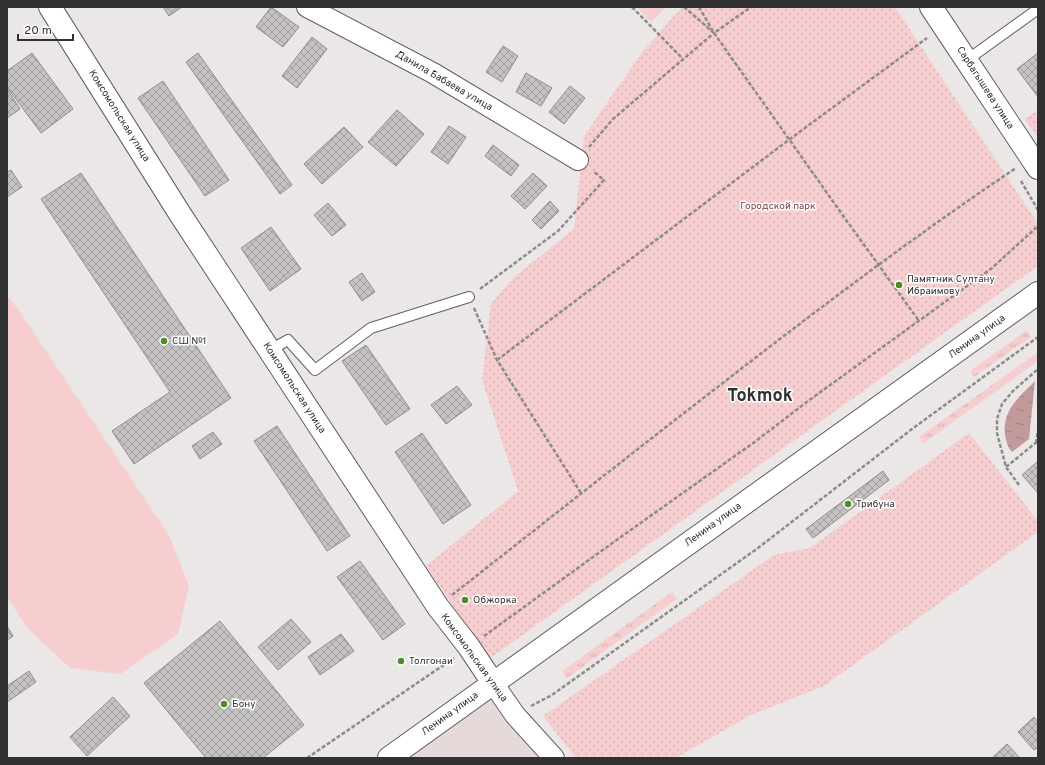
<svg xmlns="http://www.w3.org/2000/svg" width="1045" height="765" font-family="Overpass,sans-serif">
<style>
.built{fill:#e6d9da}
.grass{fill:url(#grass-tufts)}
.park{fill:url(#park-dots)}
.garden{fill:#f7ced0}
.water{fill:url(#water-ripples)}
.building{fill:url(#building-cross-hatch);stroke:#908c8c}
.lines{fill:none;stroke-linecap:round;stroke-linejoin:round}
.lane-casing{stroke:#635f5f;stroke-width:12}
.street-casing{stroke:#635f5f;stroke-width:22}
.secondary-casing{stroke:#635f5f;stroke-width:24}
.path{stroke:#8c8a8a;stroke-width:2.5;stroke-dasharray:4 2;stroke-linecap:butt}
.lane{stroke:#fff;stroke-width:10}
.street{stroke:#fff;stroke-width:20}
.secondary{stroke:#fff;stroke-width:22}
.poi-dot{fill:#4c8c2d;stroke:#fff;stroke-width:1.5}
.labels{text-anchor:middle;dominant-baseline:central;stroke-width:3;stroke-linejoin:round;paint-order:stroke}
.street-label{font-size:10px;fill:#323131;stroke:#fff}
.park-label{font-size:10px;fill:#7d444a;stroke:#fff}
.poi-label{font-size:10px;fill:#323131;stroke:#fff;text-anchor:start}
.town-label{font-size:18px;font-weight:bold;fill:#323131;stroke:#fff}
</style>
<defs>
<pattern id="grass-tufts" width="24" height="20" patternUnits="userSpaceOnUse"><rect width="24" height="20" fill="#f7ced0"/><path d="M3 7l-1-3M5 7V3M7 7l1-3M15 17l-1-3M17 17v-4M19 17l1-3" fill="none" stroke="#d4b1b3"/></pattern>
<pattern id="park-dots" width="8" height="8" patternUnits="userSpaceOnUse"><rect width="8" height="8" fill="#f7ced0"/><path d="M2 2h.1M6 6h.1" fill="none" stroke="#d4b1b3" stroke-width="1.8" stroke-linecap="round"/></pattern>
<pattern id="water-ripples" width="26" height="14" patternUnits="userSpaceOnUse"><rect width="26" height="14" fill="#c39a9c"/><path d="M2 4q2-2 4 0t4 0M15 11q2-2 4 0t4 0" fill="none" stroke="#9f7e80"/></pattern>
<pattern id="building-cross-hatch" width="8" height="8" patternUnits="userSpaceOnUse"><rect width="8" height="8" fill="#c6c2c2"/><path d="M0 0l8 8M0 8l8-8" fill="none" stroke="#a19e9e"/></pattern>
</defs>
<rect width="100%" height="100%" fill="#ebe7e7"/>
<path class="built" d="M 491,694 L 545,758 L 404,758 Z"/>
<path class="grass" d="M 637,7 L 666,7 L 651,22 Z
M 1027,330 L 1031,337 L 974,377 L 970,371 Z
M 1038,352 L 1038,361 L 924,443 L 919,437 Z
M 672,592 L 677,599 L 567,678 L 562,671 Z"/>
<path class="park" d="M 682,7 L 895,7 L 1038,224 L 1038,266 L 489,659 L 426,566 L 518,491 L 482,380 L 491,304 L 513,278 L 574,229 L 584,136 L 643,51 Z
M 1038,110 L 1038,138 L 1025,119 Z
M 969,433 L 1038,521 L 1038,532 L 824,686 L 749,716 L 676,758 L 576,758 L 543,716 L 774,555 L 810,548 Z"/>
<path class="garden" d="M 7,296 L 18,309 L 169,535 L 189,586 L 178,634 L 120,674 L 70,668 L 28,629 L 7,597 Z"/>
<path class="water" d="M 1035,381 L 1029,439 L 1012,452 C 1008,448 1006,441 1005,435 C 1002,410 1019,397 1035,381 Z"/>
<path class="building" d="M 163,7 L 182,7 L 169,16 Z
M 271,7 L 299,27 L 283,47 L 256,27 Z
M 312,37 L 327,49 L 297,88 L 282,76 Z
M 503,46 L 518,56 L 502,82 L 486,72 Z
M 32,53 L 73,109 L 41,133 L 7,87 L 7,71 Z
M 198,53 L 292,185 L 280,194 L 186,62 Z
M 1038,53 L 1038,97 L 1017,69 Z
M 526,73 L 552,88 L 541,106 L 516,92 Z
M 163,81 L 229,180 L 205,196 L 138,98 Z
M 570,86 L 585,98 L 564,124 L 549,112 Z
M 7,89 L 20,109 L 7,118 Z
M 397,110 L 424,134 L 396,166 L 368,142 Z
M 449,126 L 466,137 L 448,164 L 431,152 Z
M 344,127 L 363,147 L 322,184 L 304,164 Z
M 493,145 L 519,165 L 511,176 L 485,156 Z
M 11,170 L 22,187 L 7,197 L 7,172 Z
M 81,173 L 231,398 L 134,464 L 112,431 L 170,392 L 41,199 Z
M 533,173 L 547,186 L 525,209 L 511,196 Z
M 550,201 L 559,211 L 541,229 L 532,220 Z
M 328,203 L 346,225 L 332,236 L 314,215 Z
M 271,227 L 301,269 L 270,291 L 241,248 Z
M 362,273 L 375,292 L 362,301 L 349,282 Z
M 366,345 L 410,409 L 386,425 L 342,361 Z
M 457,386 L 472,405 L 446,424 L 431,405 Z
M 277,426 L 350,536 L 327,551 L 254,441 Z
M 213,432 L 222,444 L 200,459 L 192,446 Z
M 422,433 L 471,505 L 443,524 L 395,452 Z
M 1038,461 L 1038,493 L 1022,475 Z
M 883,471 L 889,480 L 813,538 L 806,529 Z
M 360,561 L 405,624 L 383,640 L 337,577 Z
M 291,619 L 311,642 L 278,670 L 258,647 Z
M 220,621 L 304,725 L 263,758 L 206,758 L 144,683 Z
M 7,626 L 13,636 L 7,640 Z
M 341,634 L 354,651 L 320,675 L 308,657 Z
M 29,671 L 36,682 L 7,702 L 7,686 Z
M 113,697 L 130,716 L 87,756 L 70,737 Z
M 1034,717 L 1038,722 L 1038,747 L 1034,750 L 1018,732 Z
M 1007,744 L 1020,758 L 992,758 Z"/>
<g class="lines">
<defs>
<path id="lane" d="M 967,60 L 1038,9
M 270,350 L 288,340 L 315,370 L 371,328 L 469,297"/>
<path id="street" d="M 307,7 L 433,73 L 578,160
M 493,683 L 515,715 L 554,758"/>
<path id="secondary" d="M 50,7 L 180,214 L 438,607 L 469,647 L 493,683
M 931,7 L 1038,168
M 389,758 L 1038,293"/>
</defs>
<use href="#lane" class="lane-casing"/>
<use href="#street" class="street-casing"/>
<use href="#secondary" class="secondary-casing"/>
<path class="path" d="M 632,7 L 683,59
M 684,7 L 714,33 L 751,7
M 699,7 L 714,33 L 844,217 L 919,321
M 589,147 L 613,119 L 714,33
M 1021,181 L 1038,210
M 480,289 L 558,231 L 604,180 L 593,171
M 474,308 L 497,360 L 581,493
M 497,360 L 790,139 L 927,38
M 1036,443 L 1038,430
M 1006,467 L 1038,441
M 1019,485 L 1006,467 L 997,433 L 997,419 L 1002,404 L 1013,391 L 1038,369
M 452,595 C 540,526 627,457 715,389 C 813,313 913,237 1016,168
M 484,636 L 611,544 L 756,441 L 808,401 L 992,268 L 1038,226
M 531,706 L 552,695 L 758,548 L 912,429 L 1038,337
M 307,758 L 454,658"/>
<use href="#lane" class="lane"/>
<use href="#street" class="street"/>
<use href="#secondary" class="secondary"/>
</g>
<g class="poi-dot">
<circle cx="899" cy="285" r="4"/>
<circle cx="164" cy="341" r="4"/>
<circle cx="848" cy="504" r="4"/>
<circle cx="465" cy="600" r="4"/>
<circle cx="401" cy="661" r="4"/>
<circle cx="224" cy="704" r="4"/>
</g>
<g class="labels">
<g class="street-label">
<text transform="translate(444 81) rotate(30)">Данила Бабаева улица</text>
<text transform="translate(985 88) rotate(57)">Сарбагышева улица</text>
<text transform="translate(119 116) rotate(58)">Комсомольская улица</text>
<text transform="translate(977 337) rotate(-36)">Ленина улица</text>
<text transform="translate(294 388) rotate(57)">Комсомольская улица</text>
<text transform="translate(713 525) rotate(-36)">Ленина улица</text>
<text transform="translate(474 658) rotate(54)">Комсомольская улица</text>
<text transform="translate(450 714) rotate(-36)">Ленина улица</text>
</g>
<g class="park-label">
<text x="778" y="206">Городской парк</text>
</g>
<g class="poi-label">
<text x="907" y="279">Памятник Султану<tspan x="907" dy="12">Ибраимову</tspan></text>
<text x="172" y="341">СШ №1</text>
<text x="856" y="504">Трибуна</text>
<text x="473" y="600">Обжорка</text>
<text x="409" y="661">Толгонаи</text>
<text x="232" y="704">Бону</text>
</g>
<g class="town-label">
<text x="760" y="396">Tokmok</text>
</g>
</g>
<rect width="1045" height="765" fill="none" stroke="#323131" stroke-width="16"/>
<path d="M18 34v6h55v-6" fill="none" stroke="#323131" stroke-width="2"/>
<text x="24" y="34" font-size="12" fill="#323131" stroke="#ffffff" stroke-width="3" paint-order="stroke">20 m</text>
</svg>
